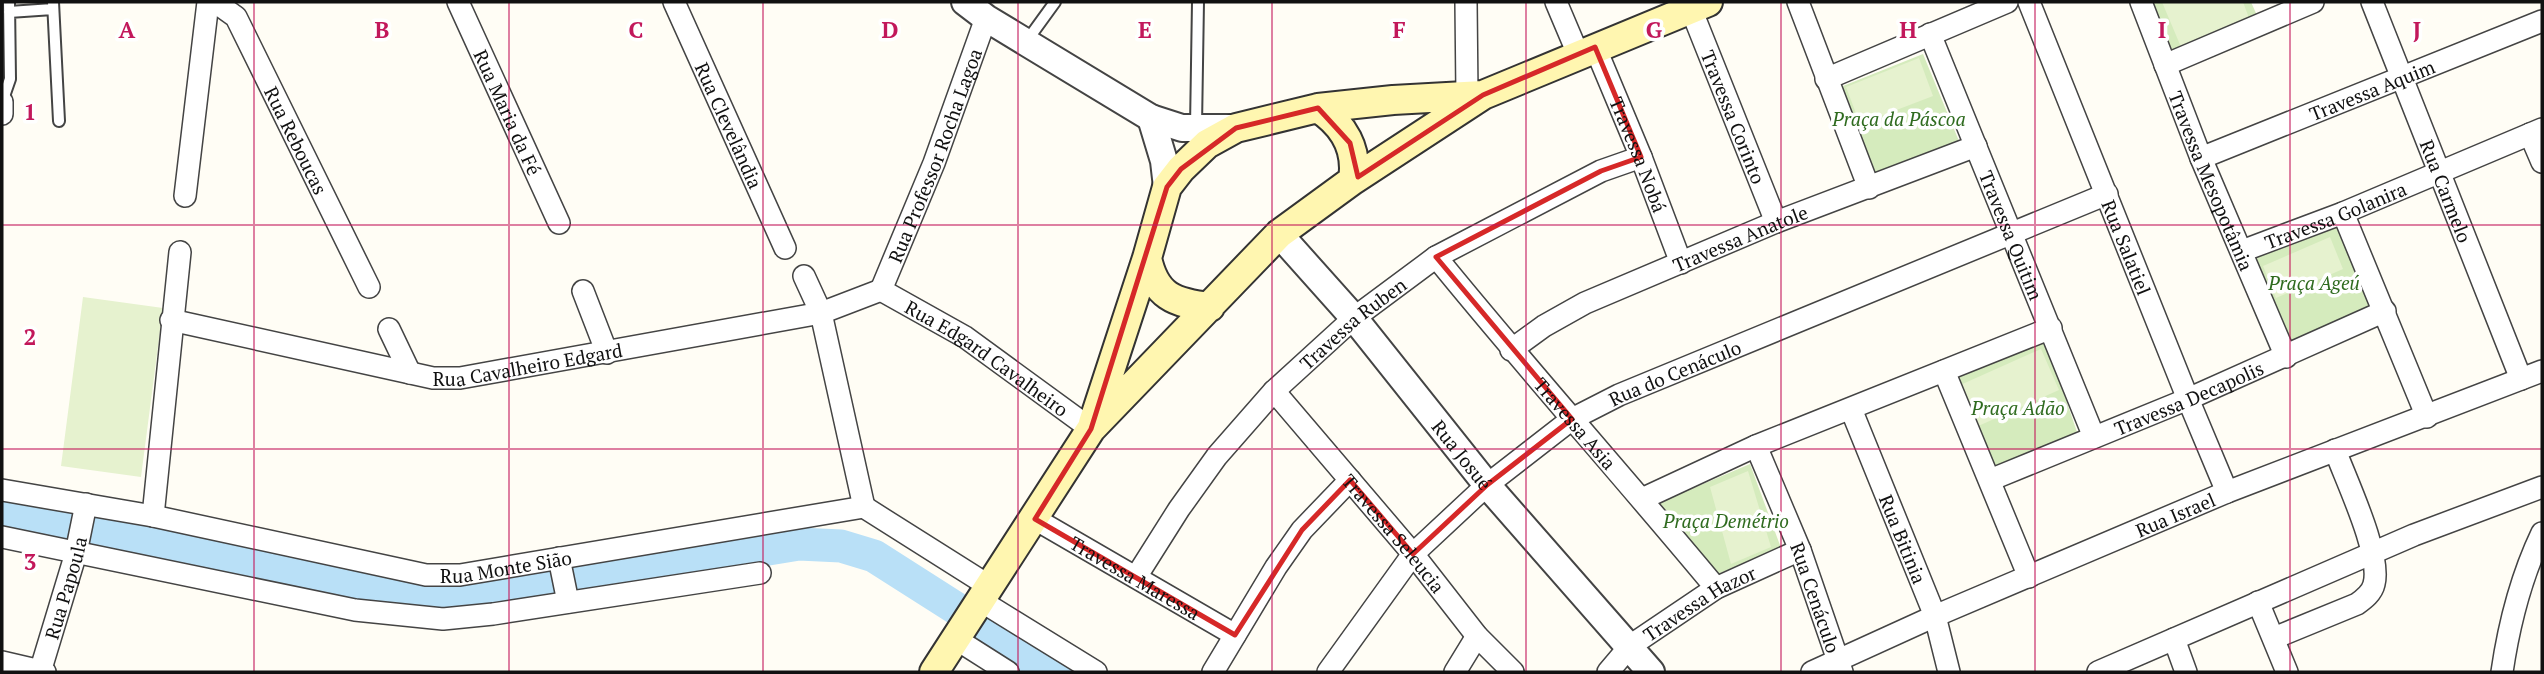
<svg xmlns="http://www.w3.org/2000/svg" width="2544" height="674" font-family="'PT Serif',serif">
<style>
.green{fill:#d5ebbd}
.pitch{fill:#e6f2cf}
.water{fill:#b9e0f7;stroke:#3f96cf;stroke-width:2}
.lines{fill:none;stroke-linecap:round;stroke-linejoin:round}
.river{stroke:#b9e0f7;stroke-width:33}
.service-casing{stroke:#444;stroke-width:14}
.minor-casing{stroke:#444;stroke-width:24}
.tertiary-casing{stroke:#444;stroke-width:30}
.secondary-casing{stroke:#333;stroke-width:32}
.service{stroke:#fff;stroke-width:10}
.minor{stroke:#fff;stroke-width:21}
.tertiary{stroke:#fff;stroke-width:26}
.secondary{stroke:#fff6b0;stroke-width:28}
.marked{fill:none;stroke:#d62828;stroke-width:5;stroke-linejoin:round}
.grid{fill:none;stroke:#c2185b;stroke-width:2;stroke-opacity:0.55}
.labels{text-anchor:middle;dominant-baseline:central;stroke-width:7;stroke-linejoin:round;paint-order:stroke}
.street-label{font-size:19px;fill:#111;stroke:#fff}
.park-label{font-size:19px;font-style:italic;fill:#2f6b1f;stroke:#fff}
.grid-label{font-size:23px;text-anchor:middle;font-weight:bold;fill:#c2185b;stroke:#fff;stroke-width:7;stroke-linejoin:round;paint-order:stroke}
</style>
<rect width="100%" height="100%" fill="#fffdf5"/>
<path class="green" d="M 2146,2 L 2251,2 L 2259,20 L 2170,58 Z
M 1923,54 L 1961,146 L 1871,179 L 1838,88 Z
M 2341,221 L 2375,308 L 2287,345 L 2251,255 Z
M 2046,341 L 2078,435 L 1993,469 L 1954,379 Z
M 1750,464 L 1781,548 L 1715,575 L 1656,504 Z"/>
<path class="pitch" d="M 2162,2 L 2243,2 L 2249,18 L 2181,47 Z
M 1919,58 L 1933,96 L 1860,124 L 1846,87 Z
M 2330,237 L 2343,269 L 2276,298 L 2263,266 Z
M 83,297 L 163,308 L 141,477 L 61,466 Z
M 2041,349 L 2059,390 L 1976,427 L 1958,386 Z
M 1748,471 L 1771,547 L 1731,564 L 1710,487 Z"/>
<path class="water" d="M 998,632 L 1063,672 L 1020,672 L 986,651 Z"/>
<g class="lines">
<path class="river" d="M 2,514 L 385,588 L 445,598 L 491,594 L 799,544 L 841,546 L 874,556 L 1056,672"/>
<defs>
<path id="service" d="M 53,2 L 59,121
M 9,12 L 53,9
M 1026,42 L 1055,2
M 2,102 L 10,79 L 9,2
M 1196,126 L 1198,2"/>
<g id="minor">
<path id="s1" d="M 215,2 L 236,17 L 369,287"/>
<path id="s2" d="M 458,2 L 559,223"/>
<path id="s3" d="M 674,2 L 785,248"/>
<path d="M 1466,2 L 1467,95"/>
<path d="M 1556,2 L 1578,54"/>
<path d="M 1798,2 L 1869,188"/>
<path id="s4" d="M 2029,2 L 2188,399 L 2227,492"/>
<path id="s5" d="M 2141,2 L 2201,158 L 2286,357"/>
<path id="s6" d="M 2372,2 L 2521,379"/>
<path id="s7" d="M 1691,9 L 1776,222"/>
<path id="s8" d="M 1930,34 L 2094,437"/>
<path id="s9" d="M 1595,47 L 1641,157 L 1681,263"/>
<path d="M 2165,65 L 2313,2"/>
<path d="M 1826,79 L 2007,2"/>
<path d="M 2,102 L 2,114"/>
<path d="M 2530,134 L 2542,162"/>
<path id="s10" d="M 2201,158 L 2542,21"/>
<path d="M 185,196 L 208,2"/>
<path d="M 2343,213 L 2427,417"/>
<path id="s11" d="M 2242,251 L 2343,213 L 2542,129"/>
<path id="s12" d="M 1436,257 C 1527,369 1623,476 1716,588"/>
<path d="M 804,276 L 821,313 L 864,507"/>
<path id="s13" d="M 881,290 L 934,163 L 986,18"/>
<path id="s14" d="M 881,290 L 965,337 L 1091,429"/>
<path d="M 583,291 L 607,353"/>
<path id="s15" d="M 171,320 L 433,378 L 460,378 L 821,313 L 881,290"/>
<path d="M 389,329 L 410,373"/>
<path id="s16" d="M 1511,350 L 1544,326 L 1585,303 L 1776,222 L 1976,146"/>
<path d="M 1944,371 L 2029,577"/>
<path id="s17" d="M 1274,391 L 1413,554 L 1477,636 L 1513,672"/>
<path id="s18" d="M 1851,409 L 1935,616 L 1949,672"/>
<path id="s19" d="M 1756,446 L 1800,550 L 1842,672"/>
<path id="s20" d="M 1990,480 L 2188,399 L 2385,311"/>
<path id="s21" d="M 2,490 L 153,516 L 426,575 L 460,575 L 864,507 L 989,586"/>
<path d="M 1642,499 L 1756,446 L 2051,328"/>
<path d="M 153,516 L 180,252"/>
<path id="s22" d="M 1035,519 L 1235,635"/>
<path d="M 2,537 L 355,610 L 443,619 L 493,614 L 760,573"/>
<path d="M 559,558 L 568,602"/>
<path id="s23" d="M 1136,577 L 1179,509 L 1217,456 L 1274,391 L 1354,318 L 1436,257 L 1601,171 L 1641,157"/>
<path d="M 981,601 L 1096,672"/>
<path d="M 2258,602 L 2287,672"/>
<path d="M 2274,638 L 2357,604 C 2364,599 2372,593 2374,584 C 2382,555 2346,480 2335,450"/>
<path d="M 956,639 L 1008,672"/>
<path d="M 2174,639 L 2186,672"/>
<path d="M 2,662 L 45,672"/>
<path id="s24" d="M 40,672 L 76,553 L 86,504"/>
<path d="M 1213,672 L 1276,567 L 1302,530 L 1350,480"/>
<path id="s25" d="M 1328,672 L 1413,554 L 1487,485 L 1572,419 L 1619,395 L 2107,194"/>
<path d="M 1455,672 L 1477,636"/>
<path id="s26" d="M 1608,672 L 1630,646 L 1716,588 L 1800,550"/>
<path id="s27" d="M 1812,672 L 1935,616 L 2227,492 L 2542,371"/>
<path d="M 2098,672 L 2414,535 L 2542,487"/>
<path d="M 2502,672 C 2509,624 2521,577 2542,533"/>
</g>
<g id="tertiary">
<path d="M 965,2 L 986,18 L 1151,118 L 1182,128 L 1236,128"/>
<path d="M 1151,118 L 1164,161 L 1167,187"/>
<path id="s28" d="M 1279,234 L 1354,318 L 1487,485 L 1651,672"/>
</g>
<path id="secondary" d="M 1318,108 C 1344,125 1358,149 1353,180
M 1147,258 C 1155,296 1174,303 1210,307
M 1093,423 L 1147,258 L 1167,187 L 1181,169 L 1207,144 L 1236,128 L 1318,108 L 1393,100 L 1483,95
M 934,672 L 1091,429 L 1279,234 L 1353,180 L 1483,95 L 1708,2"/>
</defs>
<use href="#service" class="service-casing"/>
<use href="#minor" class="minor-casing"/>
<use href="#tertiary" class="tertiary-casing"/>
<use href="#secondary" class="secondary-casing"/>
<use href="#service" class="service"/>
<use href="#minor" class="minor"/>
<use href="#tertiary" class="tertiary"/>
<use href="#secondary" class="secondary"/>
</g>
<path class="marked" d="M 1595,47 L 1641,157 L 1601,171 L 1436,257 L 1572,419 L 1487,485 L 1413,554 L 1350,480 L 1302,530 L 1235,635 L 1035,519 L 1091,429 L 1167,187 L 1181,169 L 1236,128 L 1318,108 L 1350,143 L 1358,177 L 1483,95 Z"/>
<path class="grid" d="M 254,2 L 254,672M 509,2 L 509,672M 763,2 L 763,672M 1018,2 L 1018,672M 1272,2 L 1272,672M 1526,2 L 1526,672M 1781,2 L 1781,672M 2035,2 L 2035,672M 2290,2 L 2290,672M 2,225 L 2542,225M 2,449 L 2542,449"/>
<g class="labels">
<g class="street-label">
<text stroke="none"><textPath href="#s10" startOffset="184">Travessa Aquim</textPath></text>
<text stroke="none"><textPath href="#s2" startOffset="121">Rua Maria da Fé</textPath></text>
<text stroke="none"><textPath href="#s7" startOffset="116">Travessa Corinto</textPath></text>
<text stroke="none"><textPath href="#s3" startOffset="135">Rua Clevelândia</textPath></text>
<text stroke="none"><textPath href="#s1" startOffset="163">Rua Reboucas</textPath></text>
<text stroke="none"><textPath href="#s13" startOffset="145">Rua Professor Rocha Lagoa</textPath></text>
<text stroke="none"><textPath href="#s9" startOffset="116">Travessa Nobá</textPath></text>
<text stroke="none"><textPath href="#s5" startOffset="192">Travessa Mesopotâmia</textPath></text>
<text stroke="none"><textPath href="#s6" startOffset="203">Rua Carmelo</textPath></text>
<text stroke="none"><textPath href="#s11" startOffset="100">Travessa Golanira</textPath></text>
<text stroke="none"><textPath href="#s8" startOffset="217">Travessa Quitim</textPath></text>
<text stroke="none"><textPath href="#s16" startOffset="256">Travessa Anatole</textPath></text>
<text stroke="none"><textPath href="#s4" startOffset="264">Rua Salatiel</textPath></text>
<text stroke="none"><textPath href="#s23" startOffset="336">Travessa Ruben</textPath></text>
<text stroke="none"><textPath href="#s14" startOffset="126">Rua Edgard Cavalheiro</textPath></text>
<text stroke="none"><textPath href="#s15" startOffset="364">Rua Cavalheiro Edgard</textPath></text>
<text stroke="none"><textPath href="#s25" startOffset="467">Rua do Cenáculo</textPath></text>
<text stroke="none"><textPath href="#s20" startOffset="215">Travessa Decapolis</textPath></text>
<text stroke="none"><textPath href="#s12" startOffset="217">Travessa Asia</textPath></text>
<text stroke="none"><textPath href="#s28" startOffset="287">Rua Josué</textPath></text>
<text stroke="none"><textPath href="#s27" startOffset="396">Rua Israel</textPath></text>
<text stroke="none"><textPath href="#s17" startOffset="186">Travessa Seleucia</textPath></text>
<text stroke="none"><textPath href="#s18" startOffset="140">Rua Bitinia</textPath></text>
<text stroke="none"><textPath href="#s21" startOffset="513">Rua Monte Sião</textPath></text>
<text stroke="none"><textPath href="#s22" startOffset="116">Travessa Maressa</textPath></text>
<text stroke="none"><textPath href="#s24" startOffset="88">Rua Papoula</textPath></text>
<text stroke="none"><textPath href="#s19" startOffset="163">Rua Cenáculo</textPath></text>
<text stroke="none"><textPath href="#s26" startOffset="116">Travessa Hazor</textPath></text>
</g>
<g class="park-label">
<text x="1899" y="118">Praça da Páscoa</text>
<text x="2314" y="282">Praça Ageú</text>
<text x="2018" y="407">Praça Adão</text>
<text x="1726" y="520">Praça Demétrio</text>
</g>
</g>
<g class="grid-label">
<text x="127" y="38">A</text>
<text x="382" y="38">B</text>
<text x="636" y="38">C</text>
<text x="890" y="38">D</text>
<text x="1145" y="38">E</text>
<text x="1399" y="38">F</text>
<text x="1654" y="38">G</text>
<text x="1908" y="38">H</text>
<text x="2162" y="38">I</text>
<text x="2417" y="38">J</text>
<text x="30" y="120">1</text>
<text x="30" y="345">2</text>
<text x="30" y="570">3</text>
</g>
<rect width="2544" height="674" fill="none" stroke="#111111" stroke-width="7"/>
</svg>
